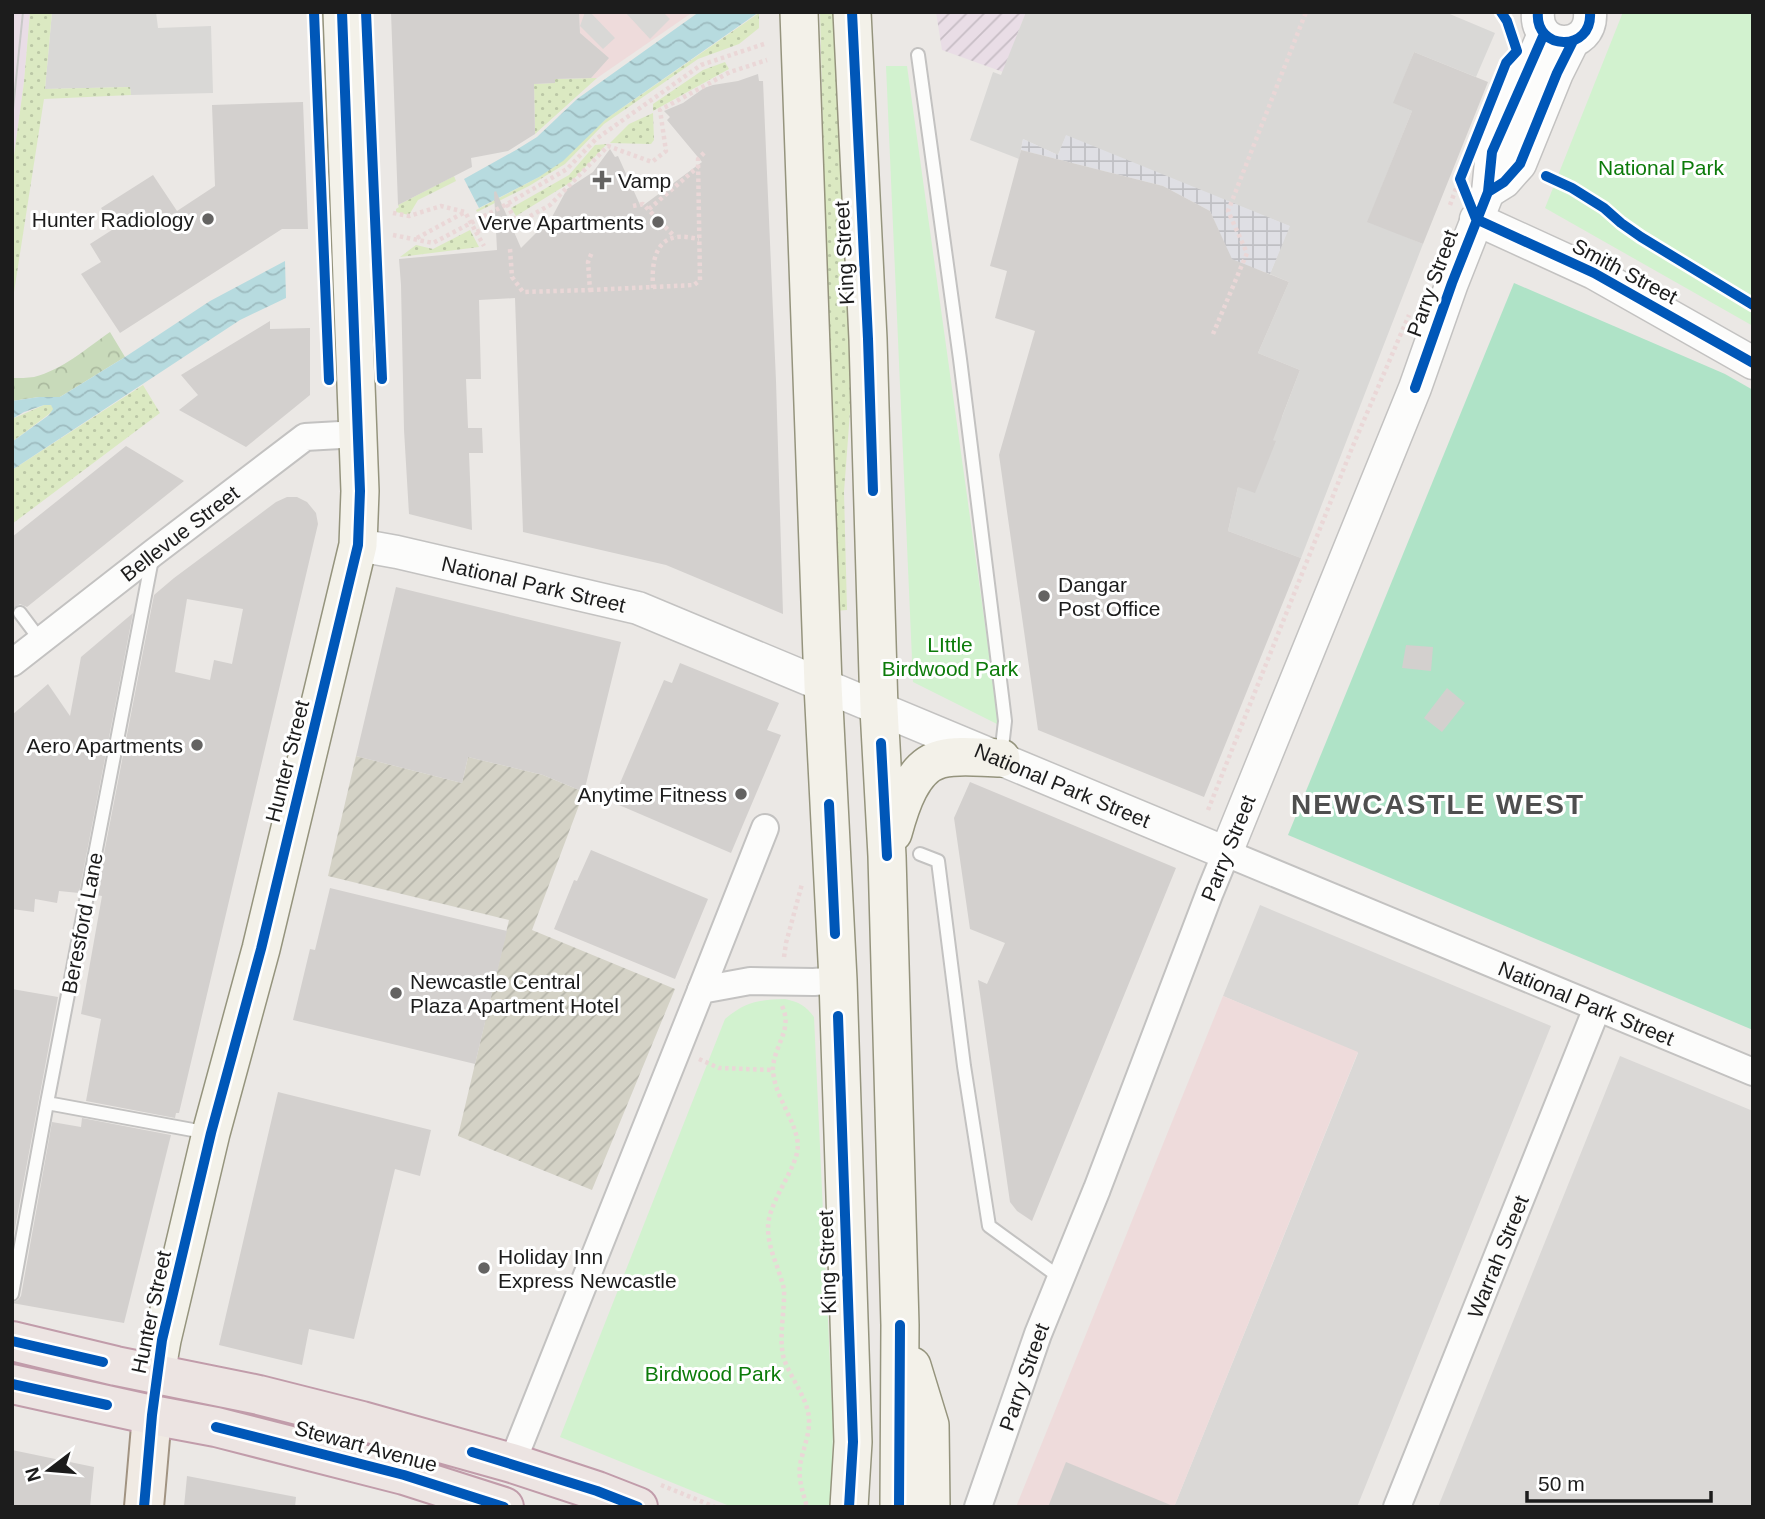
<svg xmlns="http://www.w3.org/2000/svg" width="1765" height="1519" font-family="Helvetica,sans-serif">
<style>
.residential{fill:#dad8d6}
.commercial{fill:#eedbdb}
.industrial{fill:url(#industrial-furrows)}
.religious{fill:#d9d8d6}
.railway{fill:#e9dde6}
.construction{fill:url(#construction-furrows)}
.grass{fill:url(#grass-dots)}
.forest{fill:url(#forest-crowns)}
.park{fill:#d2f2cf}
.pitch{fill:#afe3c7}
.plaza{fill:url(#plaza-grid)}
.water{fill:url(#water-waves)}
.building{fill:#d3d0ce;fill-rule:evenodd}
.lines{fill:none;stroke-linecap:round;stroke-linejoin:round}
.service-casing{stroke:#c3c2c1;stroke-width:16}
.minor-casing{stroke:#c3c2c1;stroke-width:30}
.tertiary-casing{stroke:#c3c2c1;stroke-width:35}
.secondary-casing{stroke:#95947d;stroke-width:40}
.primary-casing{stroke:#a19381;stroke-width:42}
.trunk-casing{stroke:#c19caa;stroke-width:42}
.path{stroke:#ead7d7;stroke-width:4.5;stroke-dasharray:3.5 3.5;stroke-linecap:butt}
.service{stroke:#fcfcfb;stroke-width:12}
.minor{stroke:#fcfcfb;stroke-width:26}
.tertiary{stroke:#fcfcfb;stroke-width:32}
.secondary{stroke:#f3f1e9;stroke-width:37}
.primary{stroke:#f0eae3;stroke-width:38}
.trunk{stroke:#ece4e2;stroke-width:38}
.tram{stroke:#c9c9c8;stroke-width:2}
.cycleway-casing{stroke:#fff;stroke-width:15}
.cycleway{stroke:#0057b8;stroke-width:10}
.poi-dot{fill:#646362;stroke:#fff;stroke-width:2.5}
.labels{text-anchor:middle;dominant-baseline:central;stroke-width:6;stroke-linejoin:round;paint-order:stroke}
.park-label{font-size:21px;fill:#0c7b0a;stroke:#fff}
.poi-label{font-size:21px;fill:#1c1c1c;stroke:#fff;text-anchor:start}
.street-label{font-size:21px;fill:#1c1c1c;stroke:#fff}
.district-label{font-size:28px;font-weight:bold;letter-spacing:2px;fill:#4f4f4f;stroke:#fff}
</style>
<defs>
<pattern id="industrial-furrows" width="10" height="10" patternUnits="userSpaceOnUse" patternTransform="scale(1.75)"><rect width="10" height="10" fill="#e9dde6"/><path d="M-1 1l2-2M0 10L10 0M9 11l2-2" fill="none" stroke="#c7bdc5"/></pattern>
<pattern id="construction-furrows" width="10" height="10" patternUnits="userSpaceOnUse" patternTransform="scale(1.75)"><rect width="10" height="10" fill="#d4d2c6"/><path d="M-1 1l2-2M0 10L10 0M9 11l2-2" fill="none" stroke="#b5b4aa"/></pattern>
<pattern id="grass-dots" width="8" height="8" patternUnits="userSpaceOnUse" patternTransform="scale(1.75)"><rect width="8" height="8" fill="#dbe9c2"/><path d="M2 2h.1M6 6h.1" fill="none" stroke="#bbc7a6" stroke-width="1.8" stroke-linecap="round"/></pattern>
<pattern id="forest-crowns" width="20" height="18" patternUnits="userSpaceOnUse" patternTransform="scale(1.75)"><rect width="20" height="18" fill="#c8daba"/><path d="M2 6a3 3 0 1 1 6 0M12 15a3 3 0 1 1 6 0" fill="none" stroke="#abba9f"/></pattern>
<pattern id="plaza-grid" width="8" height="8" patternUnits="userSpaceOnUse" patternTransform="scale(1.75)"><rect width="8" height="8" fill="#dfdfe4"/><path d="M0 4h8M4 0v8" fill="none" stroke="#bfbfc3"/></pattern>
<pattern id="water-waves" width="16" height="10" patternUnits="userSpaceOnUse" patternTransform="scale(1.75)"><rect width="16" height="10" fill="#b7dbdf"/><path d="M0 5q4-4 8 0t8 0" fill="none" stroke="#9dbbbf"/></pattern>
</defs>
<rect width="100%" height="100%" fill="#ebe8e5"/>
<path class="residential" d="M 1260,905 L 1551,1026 L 1357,1507 L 1174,1507 L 1358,1053 L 1223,996 Z
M 1620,1056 L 1753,1111 L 1753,1507 L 1438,1507 Z"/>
<path class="commercial" d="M 579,12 L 693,12 L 597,78 L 582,79 Z
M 1223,996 L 1358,1052 L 1174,1507 L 1016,1507 Z"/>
<path class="industrial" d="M 936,12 L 1026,12 L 1003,72 L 942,50 Z"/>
<path class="religious" d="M 52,12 L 156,12 L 158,28 L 211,26 L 213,93 L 131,95 L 130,87 L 45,89 Z
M 585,12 L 590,12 L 615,38 L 603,49 L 580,26 Z
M 625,12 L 663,12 L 670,19 L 650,39 Z
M 1026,12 L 1445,12 L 1495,33 L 1476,77 L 1414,52 L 1394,103 L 1412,111 L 1368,221 L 1423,244 L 1301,558 L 1228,531 L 1238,487 L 1275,441 L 1249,429 L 1258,407 L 1282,417 L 1300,370 L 1258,353 L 1289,282 L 1270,274 L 1289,226 L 1066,136 L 1058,155 L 1023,139 L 1019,159 L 970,140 L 993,72 L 1001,75 Z"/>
<path class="railway" d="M 12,12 L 30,12 L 24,82 L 12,170 Z"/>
<path class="construction" d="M 356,756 L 462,783 L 468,757 L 543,775 L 584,792 L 532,930 L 675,989 L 592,1190 L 458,1136 L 509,920 L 328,876 Z"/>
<path class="grass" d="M 30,12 L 52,12 L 45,89 L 130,87 L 131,95 L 44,99 L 12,305 L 12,170 L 24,82 Z
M 820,12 L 836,12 L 850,374 L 850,412 L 844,492 L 847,610 L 835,611 Z
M 759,13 L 759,28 L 739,44 L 698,59 L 604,124 L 565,164 L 529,186 L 477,212 L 476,210 L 539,177 L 606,119 Z
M 725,62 L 729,69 L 653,111 L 653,104 L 703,70 Z
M 597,78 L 535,134 L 534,84 L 554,83 L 555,79 Z
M 653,113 L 654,140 L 651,144 L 610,143 L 629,124 Z
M 607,144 L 571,182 L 516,216 L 511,208 L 569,175 L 595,145 Z
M 454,176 L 456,181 L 418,200 L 409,215 L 396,212 L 396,209 L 399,207 L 398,205 Z
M 470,230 L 479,247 L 400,257 L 416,245 L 433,249 Z
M 143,385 L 160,413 L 12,524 L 12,470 Z
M 44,405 L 51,405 L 54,409 L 49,414 L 12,442 L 12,419 Z"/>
<path class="forest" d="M 110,332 L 125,357 L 60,397 L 39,397 L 12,401 L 12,378 C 20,378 27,378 34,377 C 62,370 87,348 110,332 Z"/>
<path class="park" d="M 1623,12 L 1753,12 L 1753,326 L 1545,208 Z
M 886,66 L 907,66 L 999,725 L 913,682 Z
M 785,999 C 799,1002 806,1006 814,1017 L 833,1429 L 831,1507 L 732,1507 L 560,1437 L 725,1019 C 746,1001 759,1000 785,999 Z"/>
<path class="pitch" d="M 1514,283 L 1725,374 L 1753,390 L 1753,1030 L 1288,835 Z"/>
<path class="plaza" d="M 1066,135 L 1290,226 L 1270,274 L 1256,269 L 1228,341 L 1229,254 L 1210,211 L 1163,186 L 1021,150 L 1023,139 L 1058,155 Z"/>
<path class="water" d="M 699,12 L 759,12 L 606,119 L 563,161 L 539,177 L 479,208 L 464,179 L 516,150 L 537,137 L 577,99 Z
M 285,261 L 286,298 L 240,320 L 12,470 L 12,442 L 49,415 L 53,409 L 51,405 L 44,405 L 24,412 L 12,419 L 12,401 L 39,397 L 60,397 L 125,357 L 210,301 Z"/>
<path class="building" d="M 391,12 L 579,12 L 580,33 L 609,58 L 591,78 L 555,79 L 555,83 L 534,84 L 535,134 L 508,151 L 471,158 L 472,167 L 398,205 Z
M 1414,52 L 1488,82 L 1423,244 L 1367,222 L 1412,111 L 1393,103 Z
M 758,74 L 759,81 L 763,81 L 776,381 L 783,614 L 666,565 L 523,532 L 515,298 L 479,300 L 481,379 L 466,379 L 468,428 L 482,428 L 483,453 L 469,453 L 472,530 L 409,514 L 404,430 L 401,285 L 399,259 L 497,250 L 494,192 L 496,191 L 521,248 L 552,217 L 567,189 L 593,172 L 610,149 L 615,157 L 618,156 L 641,207 L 702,162 L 667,120 L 670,117 L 664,111 L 683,103 L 704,88 L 713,85 L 738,81 Z
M 303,102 L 308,229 L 282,229 L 120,333 L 81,274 L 101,262 L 90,244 L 115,228 L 101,208 L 153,175 L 177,211 L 215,186 L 212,105 Z
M 1021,150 L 1163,186 L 1210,211 L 1232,259 L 1289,282 L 1258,353 L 1300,370 L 1273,440 L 1276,441 L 1255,493 L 1238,487 L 1228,531 L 1301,558 L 1204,797 L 1038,730 L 999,455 L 1035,331 L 995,318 L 1007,271 L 990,266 Z
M 270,321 L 270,329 L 310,328 L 310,395 L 246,447 L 179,410 L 198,395 L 181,375 Z
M 126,446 L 184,481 L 27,607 L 20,604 L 12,609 L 12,537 Z
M 287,497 L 297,497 L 307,502 L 316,513 L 318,524 L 179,1113 L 176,1113 L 175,1118 L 86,1101 L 101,1019 L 81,1014 L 102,896 L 96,895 L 154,595 L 174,578 L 276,502 ZM 187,599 L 243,609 L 232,664 L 214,660 L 210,680 L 175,672 Z
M 396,587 L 621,642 L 584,792 L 543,775 L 468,757 L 462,783 L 356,756 Z
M 133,613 L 79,893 L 59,891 L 57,903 L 35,899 L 34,912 L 12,909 L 12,715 L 48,684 L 70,716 L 81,657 Z
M 1406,645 L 1433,647 L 1431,671 L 1402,668 Z
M 680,663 L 779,703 L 767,730 L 781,735 L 731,853 L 612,802 L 664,680 L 672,683 Z
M 1447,688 L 1465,703 L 1442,732 L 1424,718 Z
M 970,782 L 1176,868 L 1032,1221 L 1017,1211 L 1010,1202 L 978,980 L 987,984 L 1005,943 L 970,929 L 954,818 Z
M 591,850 L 708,899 L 675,979 L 554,929 L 574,880 L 577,881 Z
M 330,888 L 507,931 L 475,1064 L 293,1020 L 310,949 L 315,950 Z
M 12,989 L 58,997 L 12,1244 Z
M 278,1092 L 431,1130 L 420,1176 L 395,1169 L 354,1339 L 309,1329 L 302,1365 L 219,1345 Z
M 82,1118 L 171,1135 L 124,1323 L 12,1303 L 18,1300 L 21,1296 L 52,1122 L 81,1127 Z
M 12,1450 L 94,1467 L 90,1507 L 12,1507 Z
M 1066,1462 L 1173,1506 L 1173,1507 L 1048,1507 Z
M 187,1476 L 296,1497 L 295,1507 L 184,1507 Z"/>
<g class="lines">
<defs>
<path id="service" d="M 918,55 L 960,359 L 1002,696 L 1005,721 L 1001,756
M 20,613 L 41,641
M 920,854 L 938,861 L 964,1066 L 989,1226 L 1062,1279
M 47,1103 L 209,1133
M 12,1294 L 47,1103 L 152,559"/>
<g id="minor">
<path id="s1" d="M 12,663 L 153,553 L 305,437 L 358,434"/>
<path d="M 701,990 L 765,828"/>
<path d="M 512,1463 L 701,990 L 750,981 L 814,982 L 838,980"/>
<path id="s2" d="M 978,1507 L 1038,1334 L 1097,1189 L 1210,892 L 1226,853 L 1753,1072"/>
<path id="s3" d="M 1397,1507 L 1597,1008"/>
</g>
<g id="tertiary">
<path d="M 1538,12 C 1534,51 1593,53 1590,12"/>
<path d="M 1488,192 L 1504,182 L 1520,164 L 1557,73 L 1573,41"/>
<path d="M 1476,219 L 1594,273 L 1753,363"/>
<path id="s4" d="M 358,545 L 397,552 L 638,608 L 1226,853 L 1415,388 L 1452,283 L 1488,192 L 1492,152 L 1544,34"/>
</g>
<path id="secondary" d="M 799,12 L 823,685 L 838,980 L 853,1442 L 849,1507
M 852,12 L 868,339 L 879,709 L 887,856 L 900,1325 L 899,1507
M 893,833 C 900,807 912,766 941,759 C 960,754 982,758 1001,758
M 912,1366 L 930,1425 L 931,1507
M 156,1374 L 162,1340 L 211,1133 L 261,949 L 358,545 L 360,491 L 342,12"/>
<path id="primary" d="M 144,1507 L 152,1415"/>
<path id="trunk" d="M 12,1341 L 116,1366 L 259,1395 L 362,1421 L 512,1463 L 597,1491 L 638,1507
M 12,1384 L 152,1415 L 216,1427 L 404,1475 L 504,1507"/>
</defs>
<use href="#service" class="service-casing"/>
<use href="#minor" class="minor-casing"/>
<use href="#tertiary" class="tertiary-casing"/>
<use href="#secondary" class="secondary-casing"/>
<use href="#primary" class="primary-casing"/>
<use href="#trunk" class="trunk-casing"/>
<path class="path" d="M 507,204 L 516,222
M 1450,205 L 1459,180
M 633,206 L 643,204 L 675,237
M 649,209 L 698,167
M 393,213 L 409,216 L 441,206 L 465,212 L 476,232 L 496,225 L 523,220 L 550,205 L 608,146 L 652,162 L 666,151 L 660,110 L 730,72 L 767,60
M 476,232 L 484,246
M 393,235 L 433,243 L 507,204 L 567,169 L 596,139 L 701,65 L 767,43
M 417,238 L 465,212
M 510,249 L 512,277 L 523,292 L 590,290 L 588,262 L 592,252
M 653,288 C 652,270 652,240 677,237 C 684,236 692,238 699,239
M 590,290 L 694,285 L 700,280 L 698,159 L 705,152
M 1213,334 L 1247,253 L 1228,211 L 1306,12
M 1208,810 L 1352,448 L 1409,315
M 784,957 L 786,943 L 802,884
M 782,1006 C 793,1029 775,1044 773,1067 C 772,1097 803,1127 797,1153 C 791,1177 768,1204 768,1228 C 768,1242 773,1256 778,1269 C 780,1276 783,1283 784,1290 C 785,1311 778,1339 784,1359 C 791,1379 807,1397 809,1418 C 810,1434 803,1449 800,1465 C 798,1479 803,1493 807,1507
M 699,1059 L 719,1068 L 773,1070
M 661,1485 L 715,1507"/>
<use href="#service" class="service"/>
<use href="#minor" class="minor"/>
<use href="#tertiary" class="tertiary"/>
<use href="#secondary" class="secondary"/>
<use href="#primary" class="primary"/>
<use href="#trunk" class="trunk"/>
<path class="tram" d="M 12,119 L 23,12"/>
<defs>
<path id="cycleway" d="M 314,12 L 329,380
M 366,12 L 382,379
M 852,12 L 868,339 L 873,491
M 1538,12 C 1534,51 1593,53 1590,12
M 1546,176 L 1572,188 L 1604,208 L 1621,223 L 1641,237 L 1753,305
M 1488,192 L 1504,182 L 1520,164 L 1557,73 L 1573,41
M 1476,219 L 1594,273 L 1753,363
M 1476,219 L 1460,179 L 1506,63 L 1517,51 L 1507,21 L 1501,12
M 1415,388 L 1452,283 L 1488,192 L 1492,152 L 1544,34
M 881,743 L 887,856
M 829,804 L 835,934
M 838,1016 L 853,1442 L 849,1507
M 12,1341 L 103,1362
M 12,1384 L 107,1405
M 216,1427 L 404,1475 L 504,1507
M 472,1452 L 597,1491 L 638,1507
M 144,1507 L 152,1415 L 162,1340 L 211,1133 L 261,949 L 358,545 L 360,491 L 342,12
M 899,1507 L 900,1325"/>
</defs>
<use href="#cycleway" class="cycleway-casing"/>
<use href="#cycleway" class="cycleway"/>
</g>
<g class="poi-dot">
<path d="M598.5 169.5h7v7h7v7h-7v7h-7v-7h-7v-7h7z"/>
<circle cx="208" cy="219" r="7"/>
<circle cx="658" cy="222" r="7"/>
<circle cx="1044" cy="596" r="7"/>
<circle cx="197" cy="745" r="7"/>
<circle cx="741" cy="794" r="7"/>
<circle cx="396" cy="993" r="7"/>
<circle cx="484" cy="1268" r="7"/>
</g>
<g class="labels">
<g class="park-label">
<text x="1661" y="167">National Park</text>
<text x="950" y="644">LIttle<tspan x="950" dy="24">Birdwood Park</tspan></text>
<text x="713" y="1373">Birdwood Park</text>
</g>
<g class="poi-label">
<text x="618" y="180">Vamp</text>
<text x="194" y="219" text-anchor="end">Hunter Radiology</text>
<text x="644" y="222" text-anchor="end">Verve Apartments</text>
<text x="1058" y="584">Dangar<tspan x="1058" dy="24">Post Office</tspan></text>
<text x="183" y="745" text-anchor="end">Aero Apartments</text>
<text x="727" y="794" text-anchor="end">Anytime Fitness</text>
<text x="410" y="981">Newcastle Central<tspan x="410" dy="24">Plaza Apartment Hotel</tspan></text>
<text x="498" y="1256">Holiday Inn<tspan x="498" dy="24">Express Newcastle</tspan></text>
</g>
<g class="street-label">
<text transform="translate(844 253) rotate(-93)">King Street</text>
<text transform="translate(1625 271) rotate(28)">Smith Street</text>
<text transform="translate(1432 283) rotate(-70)">Parry Street</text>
<text stroke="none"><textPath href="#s1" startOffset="212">Bellevue Street</textPath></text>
<text stroke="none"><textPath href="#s4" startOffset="180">National Park Street</textPath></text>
<text transform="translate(287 761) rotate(-76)">Hunter Street</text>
<text stroke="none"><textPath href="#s4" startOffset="747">National Park Street</textPath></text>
<text transform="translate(1228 848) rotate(-68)">Parry Street</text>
<text transform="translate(82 923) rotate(-79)">Beresford Lane</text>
<text stroke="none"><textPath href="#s2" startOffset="1090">National Park Street</textPath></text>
<text stroke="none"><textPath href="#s3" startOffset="270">Warrah Street</textPath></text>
<text transform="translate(827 1262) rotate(-92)">King Street</text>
<text transform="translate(151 1312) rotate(-78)">Hunter Street</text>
<text stroke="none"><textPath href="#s2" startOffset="138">Parry Street</textPath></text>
<text transform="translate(366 1446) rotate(15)">Stewart Avenue</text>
</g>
<g class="district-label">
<text x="1438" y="804">NEWCASTLE WEST</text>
</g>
</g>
<rect width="1765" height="1519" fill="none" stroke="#1c1c1c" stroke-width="28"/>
<g transform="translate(49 1470) rotate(254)" stroke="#ffffff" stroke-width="5" paint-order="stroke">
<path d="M0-5L12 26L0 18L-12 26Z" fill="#1c1c1c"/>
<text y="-10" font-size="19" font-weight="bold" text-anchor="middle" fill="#1c1c1c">N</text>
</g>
<path d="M1527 1491v10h184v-10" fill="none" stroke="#1c1c1c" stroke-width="3.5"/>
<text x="1538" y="1491" font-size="21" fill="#1c1c1c" stroke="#ffffff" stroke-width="5" paint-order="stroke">50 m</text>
</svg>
